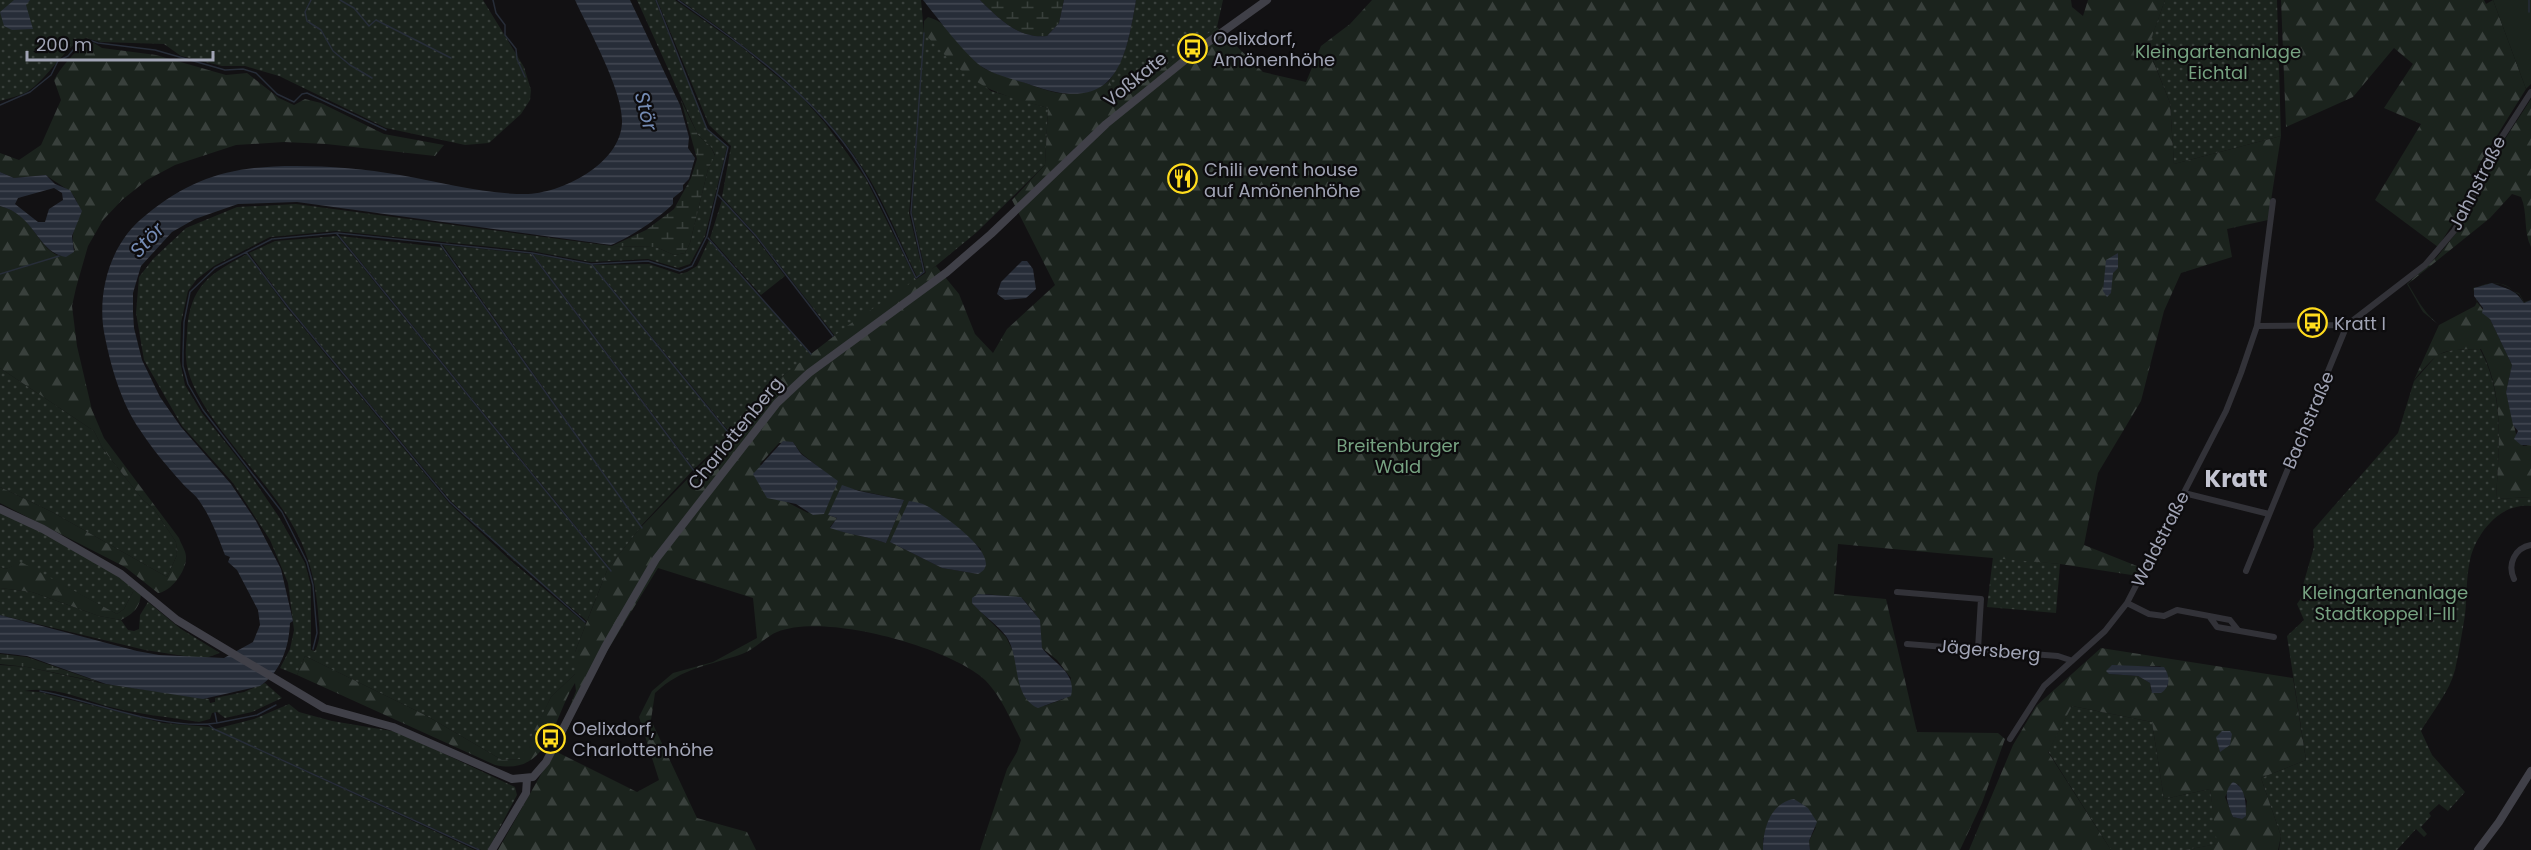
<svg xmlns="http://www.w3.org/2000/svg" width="2531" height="850" font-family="Poppins,sans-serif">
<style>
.grass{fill:url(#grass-dots)}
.forest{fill:url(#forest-firs);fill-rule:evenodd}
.wetland{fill:url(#wetland-marsh)}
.park{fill:#1b231d}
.water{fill:url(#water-rules);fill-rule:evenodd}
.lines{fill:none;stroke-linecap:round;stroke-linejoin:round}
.stream{stroke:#272d38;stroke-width:1.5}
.street{stroke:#323238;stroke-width:6}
.secondary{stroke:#404048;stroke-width:8}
.labels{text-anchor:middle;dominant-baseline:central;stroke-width:4.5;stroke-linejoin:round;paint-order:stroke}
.poi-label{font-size:18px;fill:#a1a4b5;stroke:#0d0c0e;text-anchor:start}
.park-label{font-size:18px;fill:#76a281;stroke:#0d0c0e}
.street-label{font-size:18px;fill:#a1a4b5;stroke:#0d0c0e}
.water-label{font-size:20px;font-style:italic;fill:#748bb4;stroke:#0d0c0e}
.district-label{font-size:24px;font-weight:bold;fill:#c3c4d1;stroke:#0d0c0e}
</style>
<defs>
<pattern id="grass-dots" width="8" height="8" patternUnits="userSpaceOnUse" patternTransform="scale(1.5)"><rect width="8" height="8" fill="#1b231d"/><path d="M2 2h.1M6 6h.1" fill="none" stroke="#39403c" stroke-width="1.8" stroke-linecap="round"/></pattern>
<pattern id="forest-firs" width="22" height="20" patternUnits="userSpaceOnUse" patternTransform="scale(1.5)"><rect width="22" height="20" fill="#1b231d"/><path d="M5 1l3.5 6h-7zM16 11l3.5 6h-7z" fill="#39403c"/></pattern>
<pattern id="wetland-marsh" width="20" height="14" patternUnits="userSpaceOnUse" patternTransform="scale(1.5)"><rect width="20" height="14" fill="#1b231d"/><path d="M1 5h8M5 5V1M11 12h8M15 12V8" fill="none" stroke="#39403c"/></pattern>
<pattern id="water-rules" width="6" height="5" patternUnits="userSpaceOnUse" patternTransform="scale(1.5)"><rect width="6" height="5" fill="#272d38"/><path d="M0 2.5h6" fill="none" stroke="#434853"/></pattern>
</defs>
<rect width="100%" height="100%" fill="#121113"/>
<path class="grass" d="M 0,0 L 483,0 L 524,67 L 531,90 L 530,100 L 521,114 L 489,143 L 465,145 L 386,128 L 279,76 L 245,66 L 222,66 L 181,56 L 164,44 L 100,42 L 86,38 C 68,42 46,81 27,92 C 19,96 9,98 0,101 Z
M 637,0 L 655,0 L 707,129 L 727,147 L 705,236 L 690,264 L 678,268 L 648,259 L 591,262 L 531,251 L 336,231 L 270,237 L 214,266 L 197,279 L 188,291 L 181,323 L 180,361 L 185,385 L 202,413 L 245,467 L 279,517 L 305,563 L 311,586 L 311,650 L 315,651 C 322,636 319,628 318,612 C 315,573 305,542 283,510 C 258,470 188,404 186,358 C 185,349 187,340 187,331 C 190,286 209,274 247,254 L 287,308 L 449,503 L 510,560 L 586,624 L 575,652 L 575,674 L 551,697 L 521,759 L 502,760 L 427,716 L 305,656 L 297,675 L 280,668 L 290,649 L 294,630 L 288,583 L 270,540 L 233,483 L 182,426 L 144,360 L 136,313 L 139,277 L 153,259 L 186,228 L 237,207 L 296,204 L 612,246 L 656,247 L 674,255 L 685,253 L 690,243 L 708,169 L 715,155 L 711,147 L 698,135 Z
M 657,0 L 675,0 L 739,45 L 799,94 L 825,123 L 866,179 L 916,280 L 835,336 L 757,236 L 722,197 L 731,146 L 709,125 Z
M 680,0 L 921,0 L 924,33 L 991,91 L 1048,108 L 1045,165 L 977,232 L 926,274 L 912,213 L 920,91 L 909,213 L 923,272 L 917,277 C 901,244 887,209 869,178 C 823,101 751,50 680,0 Z
M 1136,0 L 1223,0 L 1217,27 L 1119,101 L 1109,81 C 1127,57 1131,30 1136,0 Z
M 2165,0 L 2277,0 L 2281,136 L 2174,164 L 2170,103 L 2148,47 Z
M 722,200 L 755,237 L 785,276 L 761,295 L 710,238 Z
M 337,236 L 608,568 L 587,621 L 512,559 L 451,501 L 289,307 L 249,253 L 275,241 Z
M 340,236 L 441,247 L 641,527 L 609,567 Z
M 709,240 L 811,355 L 766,388 L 731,434 L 593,265 L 649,264 L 679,274 L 687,272 L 697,266 Z
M 443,245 L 531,254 L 693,470 L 641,526 Z
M 533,254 L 592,265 L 730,435 L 694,469 Z
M 2480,349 C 2505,395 2499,448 2496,499 L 2531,497 L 2531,506 C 2501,502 2476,533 2470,560 C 2466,578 2467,597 2465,615 C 2462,633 2459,652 2455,670 C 2450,691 2432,712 2421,731 L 2432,755 L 2465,792 L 2448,811 L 2439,804 L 2429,813 L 2431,816 L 2421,827 L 2427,834 L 2424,837 L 2416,829 L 2397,850 L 2279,850 L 2281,836 L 2261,778 L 2306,760 L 2287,636 L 2304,620 L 2297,604 L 2306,591 L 2303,585 L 2314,547 L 2313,530 L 2398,433 L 2414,381 L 2437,355 L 2452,350 Z
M 0,368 L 94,431 L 103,449 L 143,500 L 154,509 L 176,542 L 177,555 L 167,577 L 52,512 L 0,487 Z
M 0,511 C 46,533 97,555 135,588 L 124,609 L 117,614 L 21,563 L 6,569 L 0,567 Z
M 1993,557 L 2060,564 L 2056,613 L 1987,607 Z
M 0,588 L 32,592 L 99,616 L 121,620 L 128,630 L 134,631 L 139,629 L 140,615 L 148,602 L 181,629 L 220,653 L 203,659 L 145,650 L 0,615 Z
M 0,665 L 27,667 L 105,684 L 209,699 L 210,703 L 215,702 L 215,698 L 244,692 L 265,683 L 282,698 L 252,712 L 225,718 L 217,712 L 212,713 L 210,719 L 199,722 C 168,717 136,714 106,706 C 78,698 54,686 24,691 L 39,692 L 163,723 L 210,727 L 475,850 L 0,850 Z
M 289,704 L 299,712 L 332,721 L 398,732 L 515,787 L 517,795 L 488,850 L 481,850 L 215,729 L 254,719 Z
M 2072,706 L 2152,722 L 2164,799 L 2210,789 L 2218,844 L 2185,850 L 2111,850 L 2048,751 Z"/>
<path class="forest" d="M 1372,0 L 2071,0 L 2072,7 L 2083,16 L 2088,0 L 2165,0 L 2148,48 L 2170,103 L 2174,164 L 2281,136 L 2268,220 L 2227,229 L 2232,257 L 2181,273 L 2164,311 L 2141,401 L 2098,473 L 2084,545 L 2142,568 L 2138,576 L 2060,564 L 1838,544 L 1834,594 L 1886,599 L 1917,732 L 1998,733 L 2005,739 L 1982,803 L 1960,850 L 1810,850 L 1809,841 L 1816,827 L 1763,838 L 1763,850 L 980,850 L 1007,769 L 1017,752 L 1021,740 C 1010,719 999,690 979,675 C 939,645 824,613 777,632 C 765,637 755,649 742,654 C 708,666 683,667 655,693 L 651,720 L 697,818 L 747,832 L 756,850 L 498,850 L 548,762 L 576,691 L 575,683 C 553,717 550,777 495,765 L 297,675 L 305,656 L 427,716 L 502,760 L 520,759 L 551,697 L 575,674 L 575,652 L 608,568 L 641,527 L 731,434 L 767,388 L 847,326 L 936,266 L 959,294 L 975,334 L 993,353 L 1007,329 L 1055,285 L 1012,200 L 1045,165 L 1048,108 C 982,91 970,83 924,33 L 924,21 L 928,17 C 952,23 964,52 982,67 C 990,73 1003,75 1013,78 C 1047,91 1077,105 1109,81 L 1119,101 L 1217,27 L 1263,72 L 1306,82 L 1321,46 L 1350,24 ZM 793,442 L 801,453 L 831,477 L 808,513 L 783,500 L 760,464 L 779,443 ZM 847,488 L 904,500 L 886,543 C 867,536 849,535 830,527 L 837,518 L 828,515 ZM 957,527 L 981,549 L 978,574 L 942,568 L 890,542 ZM 658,568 L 753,598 L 757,638 L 713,662 L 673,673 L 652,691 L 639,717 L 659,780 L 637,792 L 557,752 L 590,679 ZM 986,594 L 1022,598 C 1046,624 1035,618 1042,648 L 1057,660 L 1071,678 L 1064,699 L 1044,706 L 1024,694 L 1013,651 L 1006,637 L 972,603 Z
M 2281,0 L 2484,0 L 2486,4 L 2493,0 L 2526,89 L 2478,166 L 2467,201 L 2438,247 L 2375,200 L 2421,124 L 2384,108 L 2413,64 L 2394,48 L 2353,97 L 2286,127 Z
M 94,43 L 102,48 L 156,55 L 226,75 L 247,73 L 279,98 L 294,105 L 305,99 L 321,103 L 384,134 L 444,145 L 435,156 L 326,144 L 284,142 L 236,145 L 175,165 L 147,180 L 122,200 L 103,220 L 88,246 L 76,288 L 72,306 L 77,346 L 92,410 L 104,438 L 179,538 C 181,544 186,551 186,557 C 187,570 171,592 158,593 L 125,567 L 0,503 L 0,487 L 52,512 L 167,577 L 177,555 L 176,542 L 154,509 L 143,500 L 103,449 L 94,431 L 0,368 L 0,206 C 35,215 35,246 59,256 L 75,250 C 66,226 89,217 73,195 C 68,188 54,182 46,175 L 14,178 L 0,172 L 0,153 L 19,160 L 41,145 L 61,100 L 54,80 C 61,67 72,56 82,45 Z
M 2531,99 L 2531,247 C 2523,231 2528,213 2521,197 L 2512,194 L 2490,218 L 2408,284 C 2419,302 2423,311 2439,325 L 2475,306 L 2477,302 L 2473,288 C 2484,286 2495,280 2506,286 C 2512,289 2513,292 2519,293 L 2524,302 L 2531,300 L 2524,303 L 2519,294 C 2512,292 2511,287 2505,285 C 2497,282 2485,283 2478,287 L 2477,302 L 2490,319 L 2512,365 L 2506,392 L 2516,434 L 2523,446 L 2531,445 L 2531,497 L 2496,499 C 2499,448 2505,395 2481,349 C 2439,350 2441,349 2414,380 L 2439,325 L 2423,312 L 2407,284 L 2437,257 L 2457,232 L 2475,204 L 2485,170 Z
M 21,562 L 117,614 L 124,609 L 135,588 L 141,593 C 140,608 134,613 121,620 L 99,616 L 32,592 L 0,588 L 0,567 L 6,569 Z
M 2101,648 L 2293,678 L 2306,760 L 2261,778 L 2281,836 L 2278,850 L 2185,850 L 2217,844 L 2210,789 L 2164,799 L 2152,722 L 2072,706 L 2048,752 L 2111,850 L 1969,850 L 2013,745 L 2036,706 ZM 2133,666 L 2160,666 L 2166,670 L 2168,686 L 2151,691 L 2150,683 L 2138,676 L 2109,674 ZM 2238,784 L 2247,801 L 2245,816 L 2242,819 L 2233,817 L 2225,797 L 2230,788 Z"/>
<path class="wetland" d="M 980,0 L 1064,0 L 1059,23 L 1047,36 C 1019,39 999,19 980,0 Z
M 681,100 L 698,135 L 711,147 L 715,156 L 708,169 L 690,243 L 685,253 L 674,255 L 656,247 L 612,246 L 646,230 L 674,209 L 691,178 L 697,159 Z
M 0,654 L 27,657 L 99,682 L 27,667 L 0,664 Z"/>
<path class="park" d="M 2493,0 L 2531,0 L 2531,84 L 2526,89 Z"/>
<path class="water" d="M 14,0 L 30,0 L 26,5 L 33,29 L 12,30 L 4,26 L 0,12 Z
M 575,0 L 630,0 L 680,105 L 689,137 L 688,148 L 695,158 L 689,179 L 683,185 L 683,190 L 673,198 L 673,204 C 659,218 631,237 611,245 L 297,202 L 238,204 L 195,219 L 172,232 L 141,266 L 133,293 L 133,312 L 134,328 L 142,360 L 160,397 L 181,427 L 231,484 L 256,521 L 281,569 L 293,621 L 290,623 C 289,647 281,672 260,686 L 203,699 L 106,684 L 27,656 L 0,653 L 0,615 L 137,651 L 159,655 L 224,658 L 253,642 L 260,625 L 258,610 L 237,570 L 228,562 L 230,557 L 225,555 C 218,537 211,518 200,502 C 196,495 188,490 182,483 C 168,467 152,449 140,430 C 121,403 110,364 104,332 C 97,290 111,242 146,215 C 194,176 234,166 296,166 C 330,166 366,169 400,175 C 441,182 483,194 525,194 C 561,194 621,164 622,122 C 623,91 589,30 575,0 Z
M 923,0 L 980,0 C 999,19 1019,39 1047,36 L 1059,23 L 1064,0 L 1136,0 C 1125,68 1113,114 1031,85 C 1017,80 997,76 984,68 C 968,59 936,16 923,0 Z
M 0,172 L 14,178 L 46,175 L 55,184 L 70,190 L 82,211 L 72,236 L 74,252 L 66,257 C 37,253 36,215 0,206 ZM 54,188 L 62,193 L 63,200 L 49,209 L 45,222 L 38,222 L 15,204 L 18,198 Z
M 2118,253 L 2118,268 L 2113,273 L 2111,293 L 2107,297 L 2103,291 L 2106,260 Z
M 1022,261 L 1027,261 L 1033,269 L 1036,289 L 1026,298 L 1005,300 L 997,294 L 1001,282 Z
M 2492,283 C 2508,290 2514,288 2524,303 L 2531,300 L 2531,445 L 2521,445 L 2514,439 L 2518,431 L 2513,425 L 2506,392 L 2512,365 L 2490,319 L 2482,313 L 2483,308 L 2474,296 L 2474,288 Z
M 783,441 L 793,442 L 801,454 L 838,481 L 824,514 L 813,515 L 796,504 L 767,498 L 753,474 Z
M 842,485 L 859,491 L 904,500 L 886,543 C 867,536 849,535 830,528 L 837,518 L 828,515 Z
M 909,501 C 915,502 922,503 927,506 C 940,512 1009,560 978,574 L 942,568 L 890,542 Z
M 978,594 L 1021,597 L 1040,620 L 1042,648 C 1054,664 1077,672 1071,696 L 1038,708 C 1011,696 1021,657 1006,636 C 997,624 982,615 972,603 L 972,598 Z
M 2112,665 L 2164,667 C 2170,676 2171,686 2161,693 L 2152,693 L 2150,683 L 2138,676 L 2109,674 L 2106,671 Z
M 2222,731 L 2230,731 L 2232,734 L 2230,745 L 2220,752 L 2216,737 Z
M 2233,782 C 2246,787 2246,804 2246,816 L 2242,819 L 2233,817 C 2228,804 2222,792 2233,782 Z
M 1794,799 L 1808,808 L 1817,822 L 1809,841 L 1810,850 L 1763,850 C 1763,829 1770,803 1794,799 Z"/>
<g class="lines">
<path class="stream" d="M 311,0 L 305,12 L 307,21 L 321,30 L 333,51 L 350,65 L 372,78
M 340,0 L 354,8 L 369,26 L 376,20 L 451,58
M 493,0 L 496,13 L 505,25 L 505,35 L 516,49 L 517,59 L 525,77
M 678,0 C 749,50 825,102 868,180 C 886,212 900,246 916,278 L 924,272 L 911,213 L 924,33
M 2529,12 L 2529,0
M 0,105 L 30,92 L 51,75 L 58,61 L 68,56 L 79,43 L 89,40 L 98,43 L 155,50 L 225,70 L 243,69 L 256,73 L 277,94 L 294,102 L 302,94 L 307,93 L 386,130
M 718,195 L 756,236 L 833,336
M 337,234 L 611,571
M 708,238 L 811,354
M 441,245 L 642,528
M 246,252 L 288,307 L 450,502 L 585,622
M 532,254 L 695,472
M 592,265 L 731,436
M 0,274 L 59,256
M 313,649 L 317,633 L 315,610 L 313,585 L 307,562 L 282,512 L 203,410 L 188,384 L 183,366 L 183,353 L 184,322 L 190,292 L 215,268 L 272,239 L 337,233 L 532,253 L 591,264 L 648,261 L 680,271 L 692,266 L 707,236 L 728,147 L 707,129 L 656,0
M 40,691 C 93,701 164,731 217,723
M 215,713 L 217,723 L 257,715 L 276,705
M 208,724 L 214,729 L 479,850"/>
<path class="street" d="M 2257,326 L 2347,325 L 2425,265 L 2454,231 L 2471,202 L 2482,168 L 2531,92
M 2184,493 L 2269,514
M 2246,571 L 2347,325
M 2514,579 C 2507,564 2515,548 2531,545
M 1897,592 L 1981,599 L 1978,649
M 2127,603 L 2149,614 L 2164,616 L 2177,610 L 2209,616 L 2217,627 L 2274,637
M 2209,616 L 2230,620 L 2238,630
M 1907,644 L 2058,656 L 2070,660
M 2010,739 L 2044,686 L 2105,631 L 2127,603 L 2226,411 L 2241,373 L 2257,326 L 2273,201"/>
<path class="secondary" d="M 0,509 L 43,529 L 121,574 L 177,620 L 324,708 L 393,727 L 512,779 L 533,777 L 546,762 L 605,647 L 656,559 L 777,403 L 809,373 L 947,272 L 991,234 L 1106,124 L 1200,48 L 1267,0
M 492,850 L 526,793 L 527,779
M 2478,850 L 2499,822 L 2531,771"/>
</g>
<defs>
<symbol id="bus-ring" viewBox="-11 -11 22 22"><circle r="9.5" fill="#0d0c0e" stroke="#ffdc1d" stroke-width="1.5"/><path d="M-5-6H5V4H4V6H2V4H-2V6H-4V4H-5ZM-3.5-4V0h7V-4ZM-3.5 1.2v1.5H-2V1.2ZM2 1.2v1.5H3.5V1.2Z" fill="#ffdc1d"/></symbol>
<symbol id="restaurant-ring" viewBox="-11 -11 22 22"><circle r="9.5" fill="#0d0c0e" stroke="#ffdc1d" stroke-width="1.5"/><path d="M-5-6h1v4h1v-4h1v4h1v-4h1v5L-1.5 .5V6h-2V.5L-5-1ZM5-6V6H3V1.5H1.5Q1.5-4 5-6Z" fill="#ffdc1d"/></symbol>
</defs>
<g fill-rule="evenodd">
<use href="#bus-ring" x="1176" y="32" width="33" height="33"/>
<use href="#restaurant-ring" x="1166" y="162" width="33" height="33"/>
<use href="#bus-ring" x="2296" y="306" width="33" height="33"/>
<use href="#bus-ring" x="534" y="722" width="33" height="33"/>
</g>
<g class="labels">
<g class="poi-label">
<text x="1213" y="38">Oelixdorf,<tspan x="1213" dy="21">Amönenhöhe</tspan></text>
<text x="1204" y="169">Chili event house<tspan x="1204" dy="21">auf Amönenhöhe</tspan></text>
<text x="2334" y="323">Kratt I</text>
<text x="572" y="728">Oelixdorf,<tspan x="572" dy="21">Charlottenhöhe</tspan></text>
</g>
<g class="park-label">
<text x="2218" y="51">Kleingartenanlage<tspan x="2218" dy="21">Eichtal</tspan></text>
<text x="1398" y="445">Breitenburger<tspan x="1398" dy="21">Wald</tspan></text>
<text x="2385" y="592">Kleingartenanlage<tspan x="2385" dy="21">Stadtkoppel I-III</tspan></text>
</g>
<g class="street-label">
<text transform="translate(1135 79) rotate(-39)">Voßkate</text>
<text transform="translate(2477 183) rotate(-63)">Jahnstraße</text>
<text transform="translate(2308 420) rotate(-67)">Bachstraße</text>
<text transform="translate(735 433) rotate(-51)">Charlottenberg</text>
<text transform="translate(2160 539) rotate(-63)">Waldstraße</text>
<text transform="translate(1989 650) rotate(5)">Jägersberg</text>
</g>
<g class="water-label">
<text transform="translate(646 111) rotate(76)">Stör</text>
<text transform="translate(147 240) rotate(-47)">Stör</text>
</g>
<g class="district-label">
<text x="2236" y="478">Kratt</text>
</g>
</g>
<path d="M27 51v9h186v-9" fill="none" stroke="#a1a4b5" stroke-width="3"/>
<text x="36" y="51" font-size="18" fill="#a1a4b5" stroke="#0d0c0e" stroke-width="4.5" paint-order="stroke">200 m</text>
</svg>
